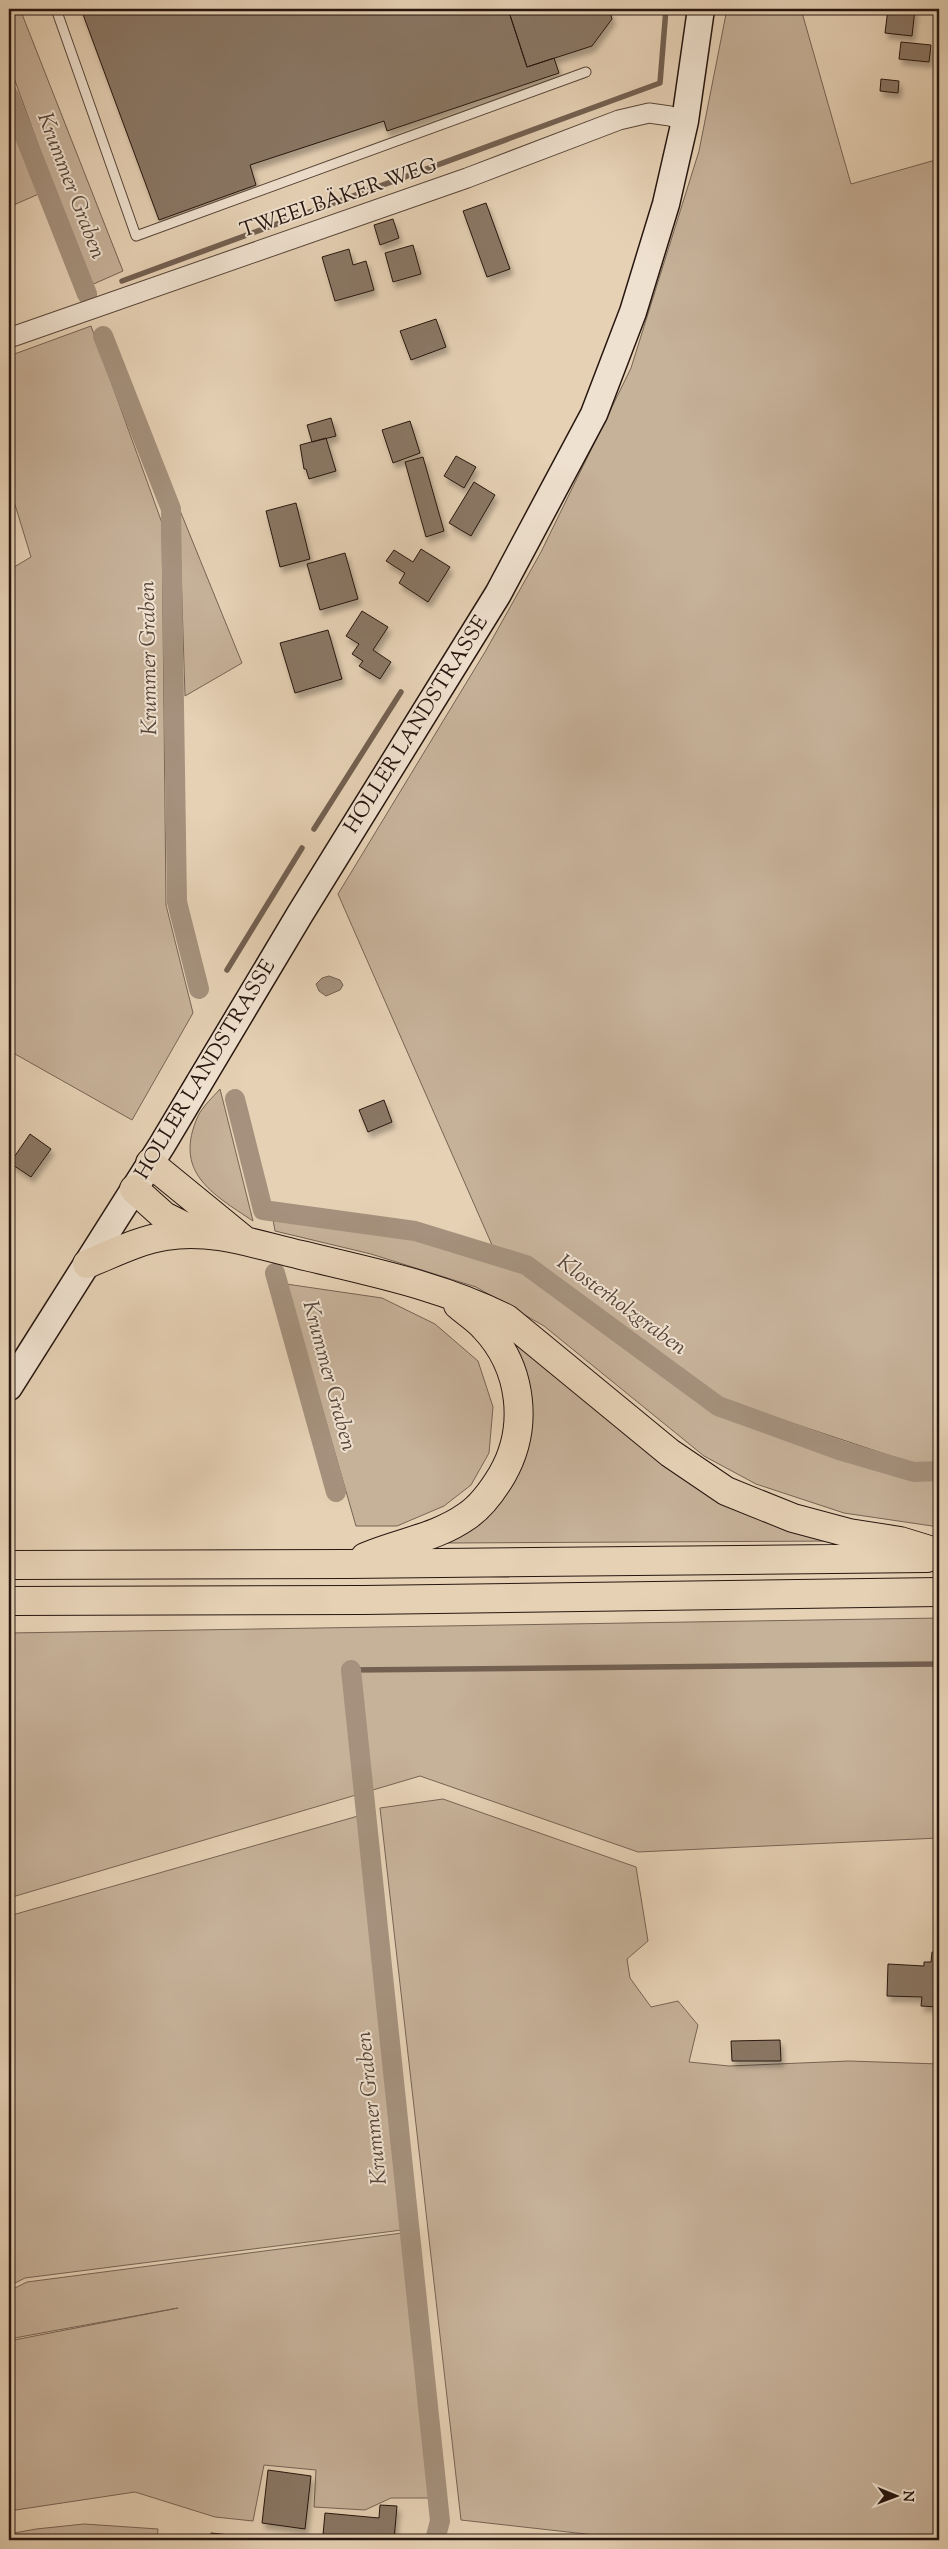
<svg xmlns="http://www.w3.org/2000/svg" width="948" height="2549" font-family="'Sorts Mill Goudy',serif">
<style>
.green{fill:#c6b199;stroke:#766454}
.water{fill:#a5917d;stroke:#736051}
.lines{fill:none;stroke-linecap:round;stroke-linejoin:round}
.stream{stroke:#736051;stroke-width:5.5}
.canal{stroke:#a5917d;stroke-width:20}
.building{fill:#8a7765;stroke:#27160f;filter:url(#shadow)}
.service-casing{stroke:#574538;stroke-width:11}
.minor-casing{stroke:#574538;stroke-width:21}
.secondary-casing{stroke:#27160f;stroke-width:29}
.motorway-casing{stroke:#27160f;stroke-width:30}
.service{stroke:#efe1cf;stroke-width:9}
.minor{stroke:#efe1cf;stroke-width:19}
.secondary{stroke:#efe1cf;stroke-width:26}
.motorway{stroke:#e6d1b5;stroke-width:28}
.labels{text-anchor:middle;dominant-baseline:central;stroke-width:4;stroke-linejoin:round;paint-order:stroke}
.street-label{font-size:21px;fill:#27160f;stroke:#efe1cf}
.water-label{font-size:22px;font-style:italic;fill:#59473b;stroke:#efe1cf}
</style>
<defs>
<filter id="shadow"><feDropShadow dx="3" dy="5.5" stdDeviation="2.5" flood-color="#0004"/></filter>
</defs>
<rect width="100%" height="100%" fill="#e6d1b5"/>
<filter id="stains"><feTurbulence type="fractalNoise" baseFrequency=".004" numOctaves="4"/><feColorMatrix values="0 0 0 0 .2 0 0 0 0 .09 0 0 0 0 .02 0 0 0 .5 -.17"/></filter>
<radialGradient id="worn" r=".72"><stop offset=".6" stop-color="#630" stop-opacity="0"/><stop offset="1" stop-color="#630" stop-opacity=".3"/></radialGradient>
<path class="green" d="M 9,9 L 20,9 L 123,271 L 89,286 L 9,64 Z
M 727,9 L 801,9 L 851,184 L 939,159 L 939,1463 L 918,1465 L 720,1399 L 535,1260 L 492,1245 L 338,894 L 485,652 L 541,552 L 631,368 L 699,151 Z
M 9,111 L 41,193 L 9,207 Z
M 91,326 L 162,523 L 166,905 L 193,1013 L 132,1120 L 15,1054 L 9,1062 L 9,570 L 31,557 L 9,485 L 9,356 Z
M 179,508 L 242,663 L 185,696 Z
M 220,1089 L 253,1221 C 211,1193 173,1172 198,1116 C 203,1106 213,1097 220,1089 Z
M 272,1214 L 413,1236 L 525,1274 L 717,1415 L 910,1479 L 939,1478 L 939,1527 L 844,1513 L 756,1484 L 704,1456 L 544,1326 L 476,1287 L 371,1254 L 275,1231 Z
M 286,1284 L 382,1298 L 435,1324 L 478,1361 L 493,1407 L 489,1453 L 471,1485 L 444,1506 L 397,1526 L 356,1526 Z
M 499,1331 L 593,1398 L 837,1541 L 448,1543 L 446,1537 L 518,1469 Z
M 939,1618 L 939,1838 L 638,1852 L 420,1776 L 9,1898 L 9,1633 Z
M 443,1799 L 636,1867 L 648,1941 L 627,1959 L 630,1978 L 651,2007 L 678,2001 L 698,2025 L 689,2062 L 729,2066 L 849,2061 L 939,2064 L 939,2540 L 639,2540 L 461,2520 L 380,1808 Z
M 358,1816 L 402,2230 L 25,2278 L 9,2286 L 9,1916 Z
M 402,2233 L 431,2498 L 391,2498 L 365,2510 L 314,2507 L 316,2470 L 264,2465 L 253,2521 L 215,2517 L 135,2492 L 9,2511 L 9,2341 L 178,2308 L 9,2339 L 9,2291 L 27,2282 Z
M 84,2524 L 158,2529 L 157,2540 L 9,2540 L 9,2534 L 36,2529 Z"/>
<path class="water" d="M 329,976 L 340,980 L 343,985 L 340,990 L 326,996 L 319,991 L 316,984 L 322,978 Z"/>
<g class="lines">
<path class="stream" d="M 122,281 L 660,83 L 666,9
M 314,829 L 401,692
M 227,970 L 302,848
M 351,1670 L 939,1664"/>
<path class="canal" d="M 9,96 L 87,294
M 103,336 L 171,509 L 177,902 L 199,989
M 235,1099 L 263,1210 L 415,1231 L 526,1265 L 718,1406 L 842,1451 L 914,1472 L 939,1471
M 275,1273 L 336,1492
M 351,1670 L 440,2521 L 435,2540"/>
</g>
<path class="building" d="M 81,9 L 508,9 L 527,67 L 554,58 L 559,73 L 387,131 L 384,121 L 250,165 L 256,185 L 159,220 Z
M 508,9 L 609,9 L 612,19 L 592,46 L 527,67 Z
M 888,9 L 915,9 L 912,36 L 885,33 Z
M 901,42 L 931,45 L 929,62 L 899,59 Z
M 881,79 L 899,81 L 898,93 L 880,91 Z
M 486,203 L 510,269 L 487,277 L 463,211 Z
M 393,219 L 399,238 L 380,245 L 374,225 Z
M 413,245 L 421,274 L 393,282 L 385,253 Z
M 349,249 L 353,265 L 366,261 L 374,290 L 335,301 L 322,257 Z
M 436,319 L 446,347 L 411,360 L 400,331 Z
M 331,418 L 336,436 L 312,442 L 307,425 Z
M 410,421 L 420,453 L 393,463 L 382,430 Z
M 326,438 L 336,471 L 309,479 L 306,469 L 304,469 L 300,445 Z
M 456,456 L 476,467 L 464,488 L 444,476 Z
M 423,457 L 444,531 L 426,537 L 405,462 Z
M 474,482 L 495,495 L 471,536 L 449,523 Z
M 296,503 L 310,559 L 280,567 L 266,511 Z
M 421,549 L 450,567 L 428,602 L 399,583 L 405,573 L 386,561 L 394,550 L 413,562 Z
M 345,553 L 358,599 L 320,610 L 307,564 Z
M 362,611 L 388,627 L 373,650 L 391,662 L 380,679 L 359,666 L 363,661 L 352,654 L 359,644 L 346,636 Z
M 328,630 L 342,679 L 295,693 L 280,643 Z
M 384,1100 L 392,1122 L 368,1132 L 359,1110 Z
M 30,1134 L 51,1149 L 31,1177 L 10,1163 Z
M 932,1952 L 939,1952 L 939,2007 L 921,2006 L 922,1997 L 887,1996 L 888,1964 L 924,1966 L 924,1962 L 931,1962 Z
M 780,2040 L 781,2061 L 732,2061 L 731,2041 Z
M 268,2470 L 311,2476 L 305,2529 L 262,2523 Z
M 380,2505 L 397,2506 L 394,2540 L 323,2535 L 325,2513 L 379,2518 Z
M 211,2533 L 277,2540 L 210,2540 Z"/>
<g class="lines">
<defs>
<path id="service" d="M 56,9 L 136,236 L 586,72"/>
<path id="minor" d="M 9,338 L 467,178 L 619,120 L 649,113 L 670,116 L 685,121"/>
<path id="secondary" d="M 9,1387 L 162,1145 L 300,914 L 498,594 L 594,414 L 633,312 L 666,204 L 685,121 L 701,9"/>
<path id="motorway" d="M 150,1163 L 243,1239
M 134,1189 L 164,1216 L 198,1233
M 87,1264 C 112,1254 139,1240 166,1236 C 212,1228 257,1245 301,1255 C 371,1272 443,1286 507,1319 L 670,1453 L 726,1491 L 793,1518 L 849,1533 L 900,1541 L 939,1553
M 365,1557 C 400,1542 436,1538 467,1516 C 482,1506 493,1490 502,1475 C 529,1428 523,1368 484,1327 C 477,1319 466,1312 458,1305
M 9,1565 L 348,1564 L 927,1558
M 9,1601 L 364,1600 L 939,1592"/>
</defs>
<use href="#service" class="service-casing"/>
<use href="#minor" class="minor-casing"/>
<use href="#secondary" class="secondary-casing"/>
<use href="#motorway" class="motorway-casing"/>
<use href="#service" class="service"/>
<use href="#minor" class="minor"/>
<use href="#secondary" class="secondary"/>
<use href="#motorway" class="motorway"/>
</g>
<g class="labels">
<g class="street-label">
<text transform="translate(339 199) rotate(-19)">TWEELBÄKER WEG</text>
<text transform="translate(417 725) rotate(-58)">HOLLER LANDSTRASSE</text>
<text transform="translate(206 1070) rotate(-59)">HOLLER LANDSTRASSE</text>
</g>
<g class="water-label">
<text transform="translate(70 186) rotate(69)">Krummer Graben</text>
<text transform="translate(150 658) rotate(-91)">Krummer Graben</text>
<text transform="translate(621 1306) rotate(36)">Klosterholzgraben</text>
<text transform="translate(328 1376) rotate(75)">Krummer Graben</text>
<text transform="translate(373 2108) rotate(-96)">Krummer Graben</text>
</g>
</g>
<rect width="948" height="2549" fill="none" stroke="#e6d1b5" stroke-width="30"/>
<rect x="10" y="10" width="928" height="2529" fill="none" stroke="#27160f" stroke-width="2.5"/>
<rect x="15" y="15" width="918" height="2519" fill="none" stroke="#27160f"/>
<g transform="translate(896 2496) rotate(91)" stroke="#efe1cf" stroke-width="4" paint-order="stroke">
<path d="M0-4L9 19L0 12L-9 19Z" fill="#27160f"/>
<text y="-8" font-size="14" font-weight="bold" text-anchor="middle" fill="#27160f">N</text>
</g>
<rect width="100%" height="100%" filter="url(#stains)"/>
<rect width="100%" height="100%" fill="url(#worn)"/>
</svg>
